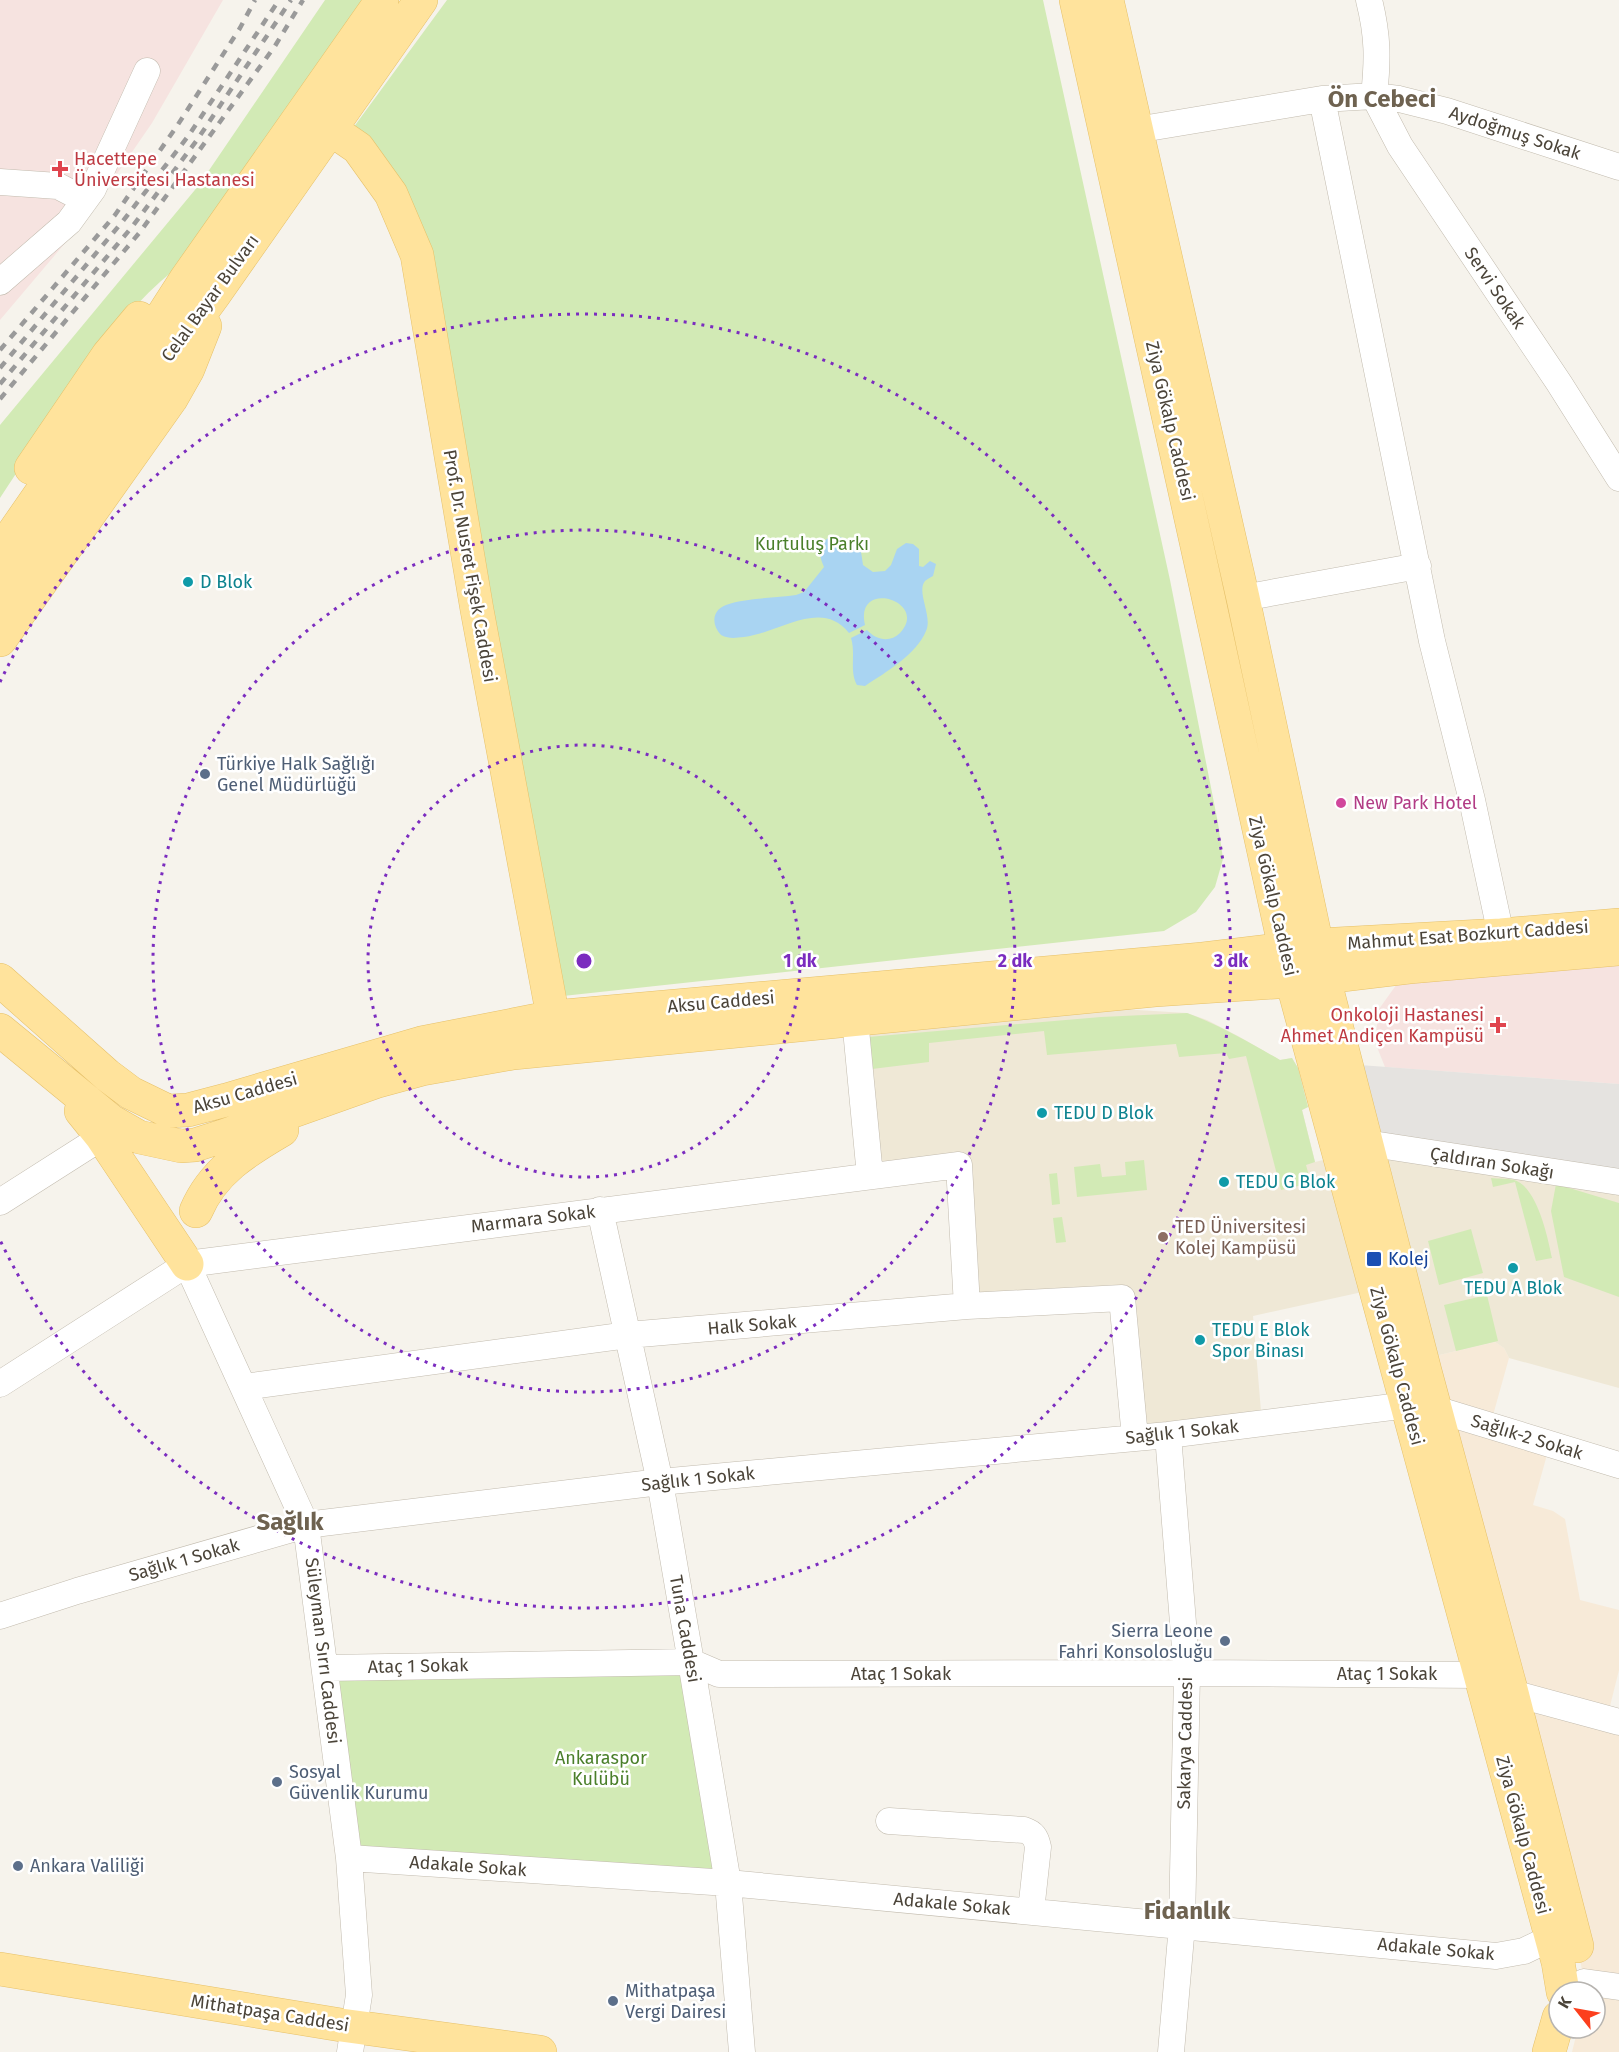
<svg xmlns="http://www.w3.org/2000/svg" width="1619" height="2052" font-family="'Fira Sans',sans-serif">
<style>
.commercial{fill:#f7ead8}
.education{fill:#efe8d6}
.medical{fill:#f6e3e0}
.green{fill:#d2eab5}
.parking{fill:#e5e3e0}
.water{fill:#a9d4f2}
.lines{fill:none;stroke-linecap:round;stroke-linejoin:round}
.minor-casing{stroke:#c2bbae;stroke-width:27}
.major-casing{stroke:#e6c16a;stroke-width:34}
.minor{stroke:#fff;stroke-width:26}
.major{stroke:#ffe39c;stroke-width:33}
.rail{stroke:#9a9a9a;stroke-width:4.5;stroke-dasharray:8 8;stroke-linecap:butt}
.ring{fill:none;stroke:#7b2cbf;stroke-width:3;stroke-dasharray:3 6}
.health-dot{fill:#e0444e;stroke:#fff;stroke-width:2}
.culture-dot{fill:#0f9aa8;stroke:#fff;stroke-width:2}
.service-dot{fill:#5c6f8a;stroke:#fff;stroke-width:2}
.hotel-dot{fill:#d1479c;stroke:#fff;stroke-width:2}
.education-dot{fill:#8d6e63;stroke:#fff;stroke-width:2}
.transit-dot{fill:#1a4fb4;stroke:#fff;stroke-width:2}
.labels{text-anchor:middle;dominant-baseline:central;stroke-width:5;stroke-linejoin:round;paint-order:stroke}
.street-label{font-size:18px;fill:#4b4439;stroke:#fff}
.health-label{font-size:18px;fill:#be3a42;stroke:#fff;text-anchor:start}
.park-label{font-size:18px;fill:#4a7f2a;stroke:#fff}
.culture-label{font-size:18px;fill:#0d838f;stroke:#fff;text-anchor:start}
.service-label{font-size:18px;fill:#4e5e75;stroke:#fff;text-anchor:start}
.hotel-label{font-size:18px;fill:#b23c85;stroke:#fff;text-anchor:start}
.education-label{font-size:18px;fill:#785e54;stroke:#fff;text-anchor:start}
.transit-label{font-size:18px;fill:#164399;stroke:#fff;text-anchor:start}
.district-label{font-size:24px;font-weight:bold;fill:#6e6250;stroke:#fff}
.centre{fill:#7b2cbf;stroke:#fff;stroke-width:3}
.ring-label{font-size:18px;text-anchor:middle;font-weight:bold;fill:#7b2cbf;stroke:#fff;stroke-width:5;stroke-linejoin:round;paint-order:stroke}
</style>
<rect width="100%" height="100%" fill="#f6f3ec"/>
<path class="commercial" d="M 1495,1342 L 1504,1348 L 1509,1358 L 1490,1426 L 1550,1444 L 1533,1505 L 1553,1511 L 1565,1519 L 1580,1600 L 1619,1610 L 1619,1670 L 1607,1718 L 1619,1722 L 1619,2052 L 1572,2052 L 1578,2028 L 1595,2028 L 1595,1992 L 1584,1982 L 1580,1959 L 1435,1356 Z"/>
<path class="education" d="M 1021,1003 L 1187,1013 L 1207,1020 L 1238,1036 L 1280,1060 L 1292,1058 L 1298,1068 L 1308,1107 L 1302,1110 L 1315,1162 L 1339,1156 L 1358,1147 L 1619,1190 L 1619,1388 L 1509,1358 L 1504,1348 L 1495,1342 L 1435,1356 L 1376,1289 L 1253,1316 L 1262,1423 L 1135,1438 L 1122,1298 L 967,1306 L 959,1166 L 870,1176 L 855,1019 Z"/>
<path class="medical" d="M 0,0 L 223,0 L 152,123 L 88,216 L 0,320 Z
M 1619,949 L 1619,1084 L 1385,1067 L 1375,1042 L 1379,1009 L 1409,967 Z"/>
<path class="green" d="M 325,0 L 370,0 L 174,270 C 104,326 50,424 0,498 L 0,425 L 199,185 Z
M 447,0 L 1043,0 L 1170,580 L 1218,823 L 1223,859 L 1215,887 L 1196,912 L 1164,931 L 563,996 L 417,255 L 345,139 Z
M 1187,1013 C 1220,1025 1250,1043 1280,1060 L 1292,1058 L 1298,1068 L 1308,1107 L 1302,1110 L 1315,1162 L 1306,1165 L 1311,1183 L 1281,1190 L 1246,1056 L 1229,1059 L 1226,1053 L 1179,1057 L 1176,1044 L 1047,1055 L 1044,1031 L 929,1043 L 929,1062 L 872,1069 L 868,1037 L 1101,1017 Z
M 1144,1160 L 1147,1190 L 1077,1197 L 1074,1167 L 1100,1164 L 1102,1177 L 1126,1175 L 1125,1162 Z
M 1057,1173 L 1060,1204 L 1052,1205 L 1049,1174 Z
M 1491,1178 C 1498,1179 1507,1178 1514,1180 C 1537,1186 1548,1238 1552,1258 L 1536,1261 L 1515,1182 L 1493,1187 Z
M 1556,1184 L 1619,1203 L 1619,1297 L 1564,1277 L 1551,1211 Z
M 1062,1217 L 1066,1242 L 1056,1243 L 1053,1218 Z
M 1471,1229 L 1483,1273 L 1439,1285 L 1428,1241 Z
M 1487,1295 L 1498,1341 L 1456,1351 L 1444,1305 Z
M 691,1662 L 728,1883 L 349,1858 L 325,1668 Z"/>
<path class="parking" d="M 1346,1064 L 1619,1084 L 1619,1182 L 1366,1143 Z"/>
<path class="water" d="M 833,536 C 842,537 855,541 860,550 C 862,554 862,560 863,565 L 873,572 L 885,571 L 891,565 L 897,549 L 906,543 L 913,544 L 919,549 L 919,566 L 923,567 L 930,561 L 936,564 L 933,576 C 930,578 927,579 925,581 C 916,592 933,616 926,631 C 916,655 886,672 865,686 L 857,685 C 849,671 856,654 851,638 L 867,630 C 876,640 890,643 900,633 C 930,601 854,578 865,625 L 849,633 C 821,598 780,633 744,637 C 735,638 729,639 721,635 C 711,625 712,610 726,605 C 744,598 776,598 796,595 L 804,592 L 824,567 C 818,554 817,542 833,536 Z"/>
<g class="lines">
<defs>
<path id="minor" d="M 1369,0 C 1378,36 1378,59 1374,96
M 1374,96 L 1400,146 L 1559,383 L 1619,478
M 1322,99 L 1432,641 L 1472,800 L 1501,935
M 1136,130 L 1322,99 L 1374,96 L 1399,99 L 1447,111 L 1619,167
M 0,182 L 58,186 L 85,200
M 0,282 L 69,222 L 93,189 L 147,71
M 1243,598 L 1418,566
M 855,1019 L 870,1176
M 1366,1143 L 1619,1182
M 0,1202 L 102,1137
M 600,1210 L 660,1482 L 691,1662 L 728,1883 L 742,2052
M 187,1264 L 306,1525 L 349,1858 L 359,1995 L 350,2052
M 0,1384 L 187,1264 L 959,1165 L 967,1306
M 244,1387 L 628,1335 L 967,1306 L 1122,1298 L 1135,1438
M 1435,1409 L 1619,1465
M 1168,1435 L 1187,1673 L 1182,1925 L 1171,2052
M 0,1616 L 77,1591 L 306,1525 L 660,1482 L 1168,1435 L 1408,1405
M 325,1668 L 691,1662 L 719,1674 L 1187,1673 L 1479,1675
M 1512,1693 L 1619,1722
M 889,1821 L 1024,1830 C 1033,1833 1036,1837 1038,1847 L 1031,1911
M 349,1858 L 728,1883 L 1496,1956 L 1524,1951 L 1551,1938
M 1584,1982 L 1619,1987"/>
<path id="major" d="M 1076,0 L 1203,573 L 1292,981 L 1558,1962 L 1563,1992
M 1107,0 L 1243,598 L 1324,978 L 1425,1371 L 1512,1693 L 1577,1946
M 342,137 L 358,148 L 391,194 L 417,255 L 477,610 L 553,1017
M 31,468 L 108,355 L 139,318
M 0,552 L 143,346 L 186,279 L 382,0
M 0,596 L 105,444 L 214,295 L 421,0
M 0,640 L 171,399 L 188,369 L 205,326
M 0,980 L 107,1075 L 131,1093 L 168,1111 L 188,1110 L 226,1100 L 421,1043 L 553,1017 L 1203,959 L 1318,945 L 1501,935 L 1619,925
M 0,1030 L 111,1121 L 139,1137 L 181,1146 L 195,1145 L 223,1136 L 378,1081 L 422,1069 L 513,1053 L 1155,990 L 1292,981 L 1409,967 L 1619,949
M 81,1111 L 102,1137 L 187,1264
M 196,1211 C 213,1171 246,1151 282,1130
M 0,1969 L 341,2025 L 540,2052
M 1549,2052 L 1559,2017"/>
</defs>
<use href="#minor" class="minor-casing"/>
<use href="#major" class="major-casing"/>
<use href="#minor" class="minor"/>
<use href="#major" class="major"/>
<path class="rail" d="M 0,350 L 115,215 L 177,126 L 240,28 L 255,0
M 0,368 L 123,221 L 189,135 L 279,0
M 0,384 L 132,227 L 197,140 L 291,0
M 0,399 L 140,232 L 275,46 L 303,0"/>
</g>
<g class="ring">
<circle cx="584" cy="961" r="216"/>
<circle cx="584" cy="961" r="431"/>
<path d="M0 682A647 647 0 1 1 0 1240"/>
</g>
<g class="health-dot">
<path d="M57 160h6v6h6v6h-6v6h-6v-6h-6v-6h6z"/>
<path d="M1495 1016h6v6h6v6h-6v6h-6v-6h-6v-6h6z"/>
</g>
<g class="culture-dot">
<circle cx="188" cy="582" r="6"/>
<circle cx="1042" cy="1113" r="6"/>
<circle cx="1224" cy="1182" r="6"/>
<circle cx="1513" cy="1268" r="6"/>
<circle cx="1200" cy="1340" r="6"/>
</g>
<g class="service-dot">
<circle cx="205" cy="774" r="6"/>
<circle cx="1225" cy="1641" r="6"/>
<circle cx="277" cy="1782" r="6"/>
<circle cx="18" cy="1866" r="6"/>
<circle cx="613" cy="2001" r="6"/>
</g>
<circle class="hotel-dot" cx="1341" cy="803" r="6"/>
<circle class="education-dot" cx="1163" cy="1237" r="6"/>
<rect class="transit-dot" x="1366" y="1251" width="16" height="16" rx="3"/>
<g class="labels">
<g class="street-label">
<text transform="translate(1515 133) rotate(18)">Aydoğmuş Sokak</text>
<text transform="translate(1495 288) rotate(56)">Servi Sokak</text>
<text transform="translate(210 298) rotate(-54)">Celal Bayar Bulvarı</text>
<text transform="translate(1170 421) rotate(77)">Ziya Gökalp Caddesi</text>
<text transform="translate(470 566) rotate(80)">Prof. Dr. Nusret Fişek Caddesi</text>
<text transform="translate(1273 896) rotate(77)">Ziya Gökalp Caddesi</text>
<text transform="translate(1468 935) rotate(-4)">Mahmut Esat Bozkurt Caddesi</text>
<text transform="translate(721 1002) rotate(-5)">Aksu Caddesi</text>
<text transform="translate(245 1093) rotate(-16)">Aksu Caddesi</text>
<text transform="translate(1492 1163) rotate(9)">Çaldıran Sokağı</text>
<text transform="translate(533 1219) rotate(-7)">Marmara Sokak</text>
<text transform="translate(752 1325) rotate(-5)">Halk Sokak</text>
<text transform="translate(1397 1366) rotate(75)">Ziya Gökalp Caddesi</text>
<text transform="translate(1182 1432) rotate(-6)">Sağlık 1 Sokak</text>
<text transform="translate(1527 1437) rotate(17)">Sağlık-2 Sokak</text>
<text transform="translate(698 1479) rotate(-6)">Sağlık 1 Sokak</text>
<text transform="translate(184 1560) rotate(-16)">Sağlık 1 Sokak</text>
<text transform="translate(685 1629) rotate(80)">Tuna Caddesi</text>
<text transform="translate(323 1651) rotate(83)">Süleyman Sırrı Caddesi</text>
<text transform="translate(418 1666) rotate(-1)">Ataç 1 Sokak</text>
<text x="901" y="1674">Ataç 1 Sokak</text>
<text x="1387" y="1674">Ataç 1 Sokak</text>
<text transform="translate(1185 1743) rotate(-89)">Sakarya Caddesi</text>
<text transform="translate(1523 1835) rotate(75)">Ziya Gökalp Caddesi</text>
<text transform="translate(468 1866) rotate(4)">Adakale Sokak</text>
<text transform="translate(952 1904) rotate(5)">Adakale Sokak</text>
<text transform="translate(1436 1949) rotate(5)">Adakale Sokak</text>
<text transform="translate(270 2013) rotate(9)">Mithatpaşa Caddesi</text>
</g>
<g class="health-label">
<text x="74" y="159">Hacettepe<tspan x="74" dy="21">Üniversitesi Hastanesi</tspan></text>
<text x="1484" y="1015" text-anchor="end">Onkoloji Hastanesi<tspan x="1484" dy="21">Ahmet Andiçen Kampüsü</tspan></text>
</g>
<g class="park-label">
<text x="812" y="544">Kurtuluş Parkı</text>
<text x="601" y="1758">Ankaraspor<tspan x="601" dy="21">Kulübü</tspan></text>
</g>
<g class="culture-label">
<text x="200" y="582">D Blok</text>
<text x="1054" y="1113">TEDU D Blok</text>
<text x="1236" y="1182">TEDU G Blok</text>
<text x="1513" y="1288" text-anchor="middle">TEDU A Blok</text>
<text x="1212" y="1330">TEDU E Blok<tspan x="1212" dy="21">Spor Binası</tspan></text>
</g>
<g class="service-label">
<text x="217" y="764">Türkiye Halk Sağlığı<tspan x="217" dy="21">Genel Müdürlüğü</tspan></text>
<text x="1213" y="1631" text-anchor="end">Sierra Leone<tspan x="1213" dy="21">Fahri Konsolosluğu</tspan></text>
<text x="289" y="1772">Sosyal<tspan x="289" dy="21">Güvenlik Kurumu</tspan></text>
<text x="30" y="1866">Ankara Valiliği</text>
<text x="625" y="1991">Mithatpaşa<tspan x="625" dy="21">Vergi Dairesi</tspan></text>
</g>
<g class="hotel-label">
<text x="1353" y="803">New Park Hotel</text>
</g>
<g class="education-label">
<text x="1175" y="1227">TED Üniversitesi<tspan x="1175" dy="21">Kolej Kampüsü</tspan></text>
</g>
<g class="transit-label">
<text x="1388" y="1259">Kolej</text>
</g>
<g class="district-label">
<text x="1382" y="99">Ön Cebeci</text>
<text x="290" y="1522">Sağlık</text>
<text x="1187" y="1911">Fidanlık</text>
</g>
</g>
<circle cx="584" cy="961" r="9" class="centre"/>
<g class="ring-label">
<text x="800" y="967">1 dk</text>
<text x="1015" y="967">2 dk</text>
<text x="1231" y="967">3 dk</text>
</g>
<g transform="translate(1577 2010) rotate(301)"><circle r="28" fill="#ffffff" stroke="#b7b4b0" stroke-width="1.5"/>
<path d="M0-4.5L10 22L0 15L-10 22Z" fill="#fc3f1d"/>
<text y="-9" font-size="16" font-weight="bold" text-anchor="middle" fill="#4b4439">K</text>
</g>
</svg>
